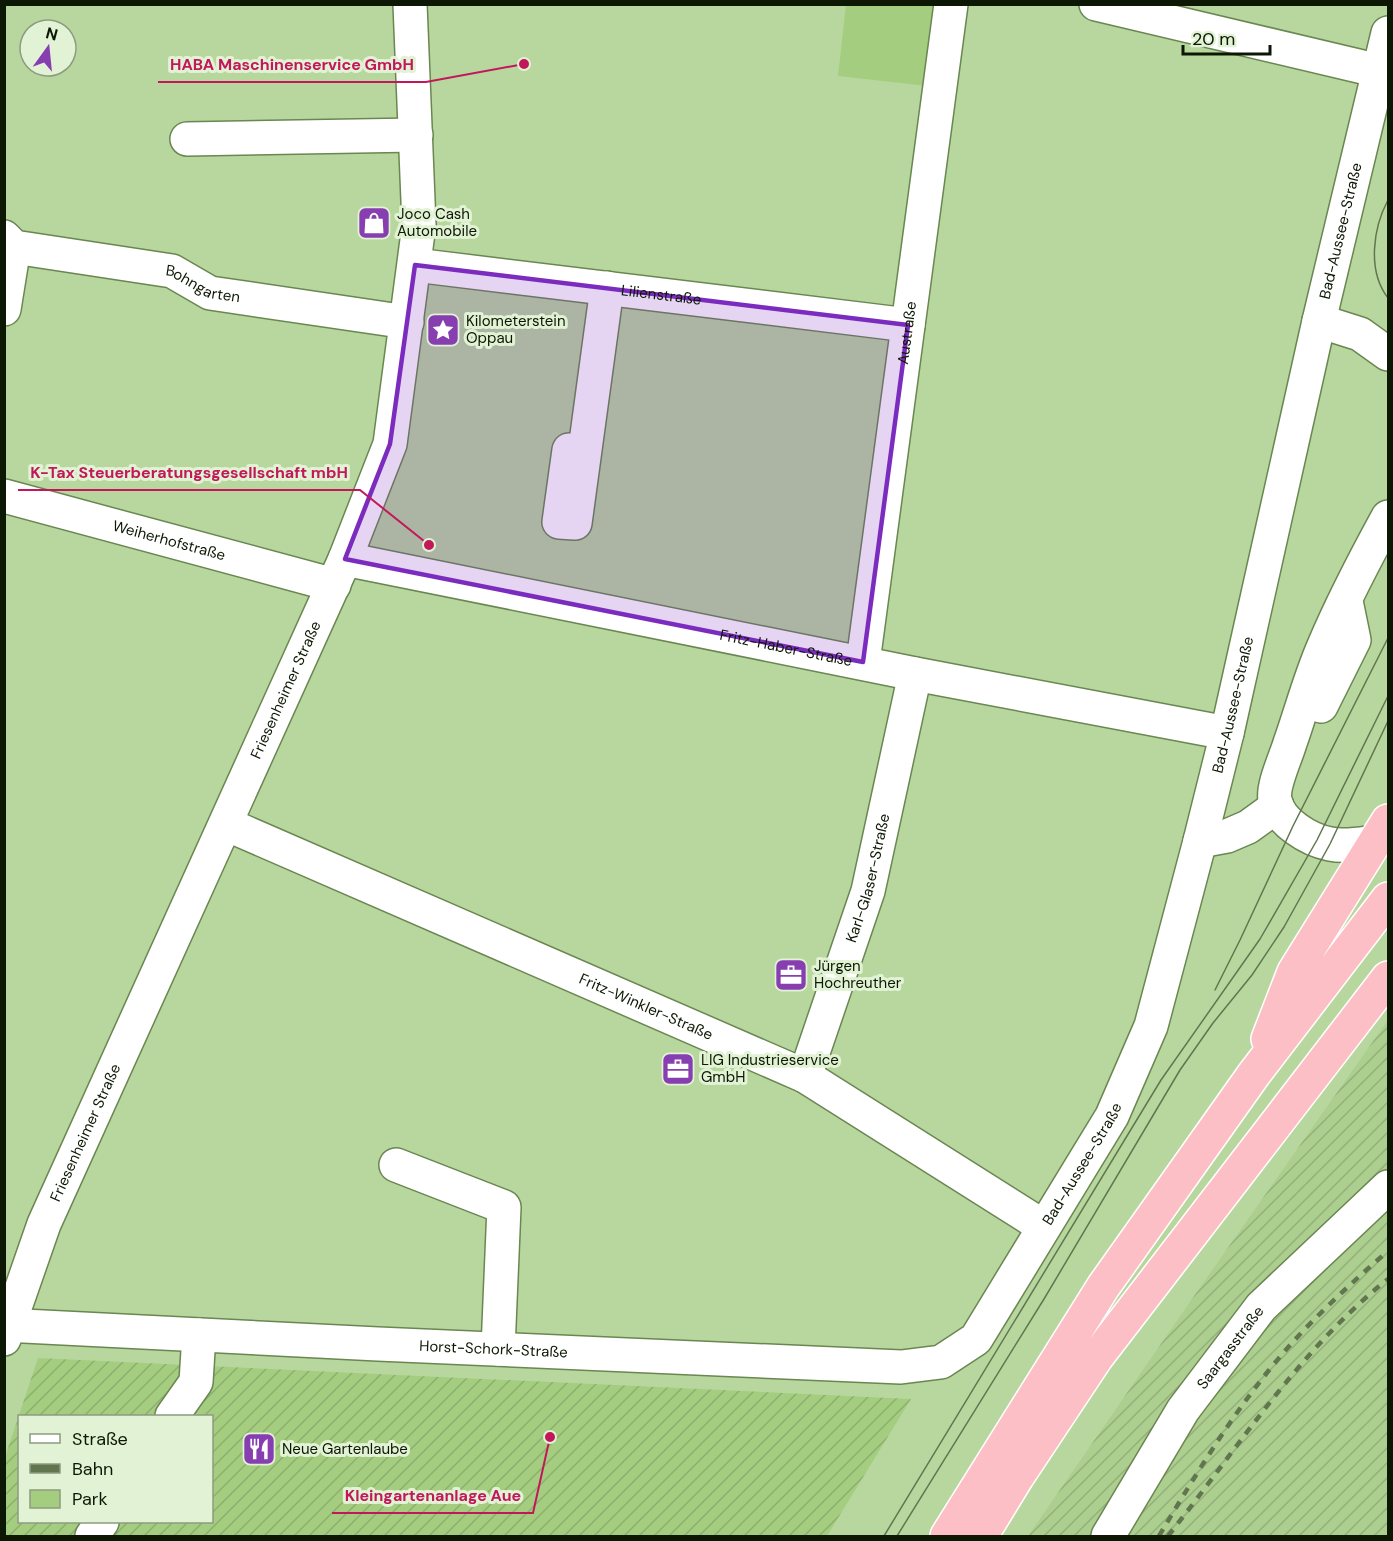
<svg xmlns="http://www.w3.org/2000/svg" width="1393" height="1541" font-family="'DM Sans',sans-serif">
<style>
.industrial{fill:url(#industrial-furrows)}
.park{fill:#a4cd80}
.garden{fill:url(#garden-furrows);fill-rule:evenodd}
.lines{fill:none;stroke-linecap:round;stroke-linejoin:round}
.minor-casing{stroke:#6a8651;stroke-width:36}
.highway-casing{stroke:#fff;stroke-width:36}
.minor{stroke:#fff;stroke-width:33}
.highway{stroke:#fdbfc6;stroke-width:33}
.tram{stroke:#61764f;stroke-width:1.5}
.rail{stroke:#61764f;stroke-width:4.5;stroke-dasharray:8 8;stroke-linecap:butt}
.marked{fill:#7b2cbf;fill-opacity:0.2;stroke:#7b2cbf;stroke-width:4.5;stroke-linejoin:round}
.labels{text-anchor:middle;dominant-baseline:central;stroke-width:6;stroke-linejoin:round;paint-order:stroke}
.poi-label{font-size:15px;fill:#0d1804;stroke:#e2f2d5;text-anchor:start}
.street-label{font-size:15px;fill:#0d1804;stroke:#e2f2d5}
.leader{fill:none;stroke:#c2185b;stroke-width:2}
.callout-dot{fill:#c2185b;stroke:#e2f2d5;stroke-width:2}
.callout-label{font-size:16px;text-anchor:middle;font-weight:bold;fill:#c2185b;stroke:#e2f2d5;stroke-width:6;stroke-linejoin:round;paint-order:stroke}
</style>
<defs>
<pattern id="industrial-furrows" width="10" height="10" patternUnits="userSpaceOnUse" patternTransform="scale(1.5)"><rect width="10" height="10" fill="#acce8e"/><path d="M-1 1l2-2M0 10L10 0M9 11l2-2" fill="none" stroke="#93b079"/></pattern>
<pattern id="garden-furrows" width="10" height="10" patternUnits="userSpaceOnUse" patternTransform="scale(1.5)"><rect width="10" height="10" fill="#a4cd80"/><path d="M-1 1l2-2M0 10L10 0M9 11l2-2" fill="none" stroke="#8caf6d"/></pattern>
</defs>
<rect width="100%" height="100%" fill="#b8d79e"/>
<path class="industrial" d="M 1388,1020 L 1388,1536 L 1028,1536 L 1201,1286 Z"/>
<path class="park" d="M 846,5 L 937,5 L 927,86 L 838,76 Z"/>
<path class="garden" d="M 38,1358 L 911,1399 L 827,1536 L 5,1536 L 5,1457 ZM 20,1416 L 212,1416 L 212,1522 L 20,1522 Z"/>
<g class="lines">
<defs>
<g id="minor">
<path d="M 1096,4 L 1388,73"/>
<path d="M 187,139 L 416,135"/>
<path id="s1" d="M 4,237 L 14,247 L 172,271 L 210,293 L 407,322"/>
<path id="s2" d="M 415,265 L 908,325"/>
<path d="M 4,309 L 14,247"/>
<path d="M 1319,321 L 1360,334 L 1388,354"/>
<path d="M 569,450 L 559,522 L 575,523 L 607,288"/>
<path id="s3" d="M 4,496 L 334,585"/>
<path id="s4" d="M 345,559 L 915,674 L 1227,733"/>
<path id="s5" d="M 863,662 L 951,4"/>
<path d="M 1321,706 L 1354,640 L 1346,601"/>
<path id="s6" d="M 226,824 L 805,1076 L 1044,1227"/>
<path d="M 1200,841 L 1227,836 L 1248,827 L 1277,806"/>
<path d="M 1375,842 C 1360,844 1345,847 1330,844 C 1309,840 1279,822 1275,800 C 1272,786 1286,757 1290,743 C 1301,712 1310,678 1323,648 C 1342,603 1365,559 1388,517"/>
<path id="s7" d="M 805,1076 L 868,891 L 915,674"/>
<path d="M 396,1165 L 504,1207 L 498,1349"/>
<path id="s8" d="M 4,1325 L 378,1344 L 901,1367 L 941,1362 L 976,1339 L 1112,1116 L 1151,1026 L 1200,841 L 1227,733 L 1319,321 L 1388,33"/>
<path id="s9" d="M 4,1339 L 44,1224 L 345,559 L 390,444 L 419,225 L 410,4"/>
<path d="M 172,1416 L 196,1382 L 199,1335"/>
<path d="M 92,1536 L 102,1522"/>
<path id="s10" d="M 1108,1536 L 1183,1410 L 1261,1307 L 1388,1187"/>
</g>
<path id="highway" d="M 1268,1039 L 1294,972 L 1388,821
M 947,1536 L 1103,1287 L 1254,1074 L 1388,899
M 981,1536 L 1017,1477 L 1096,1358 L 1388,978"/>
</defs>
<use href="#minor" class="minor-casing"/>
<use href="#highway" class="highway-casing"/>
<use href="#minor" class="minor"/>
<use href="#highway" class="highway"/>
<path class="tram" d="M 1388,200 C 1373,228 1367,271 1388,298
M 1215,990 L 1240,940 L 1293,826 L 1388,638
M 884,1536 L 1161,1080 L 1260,939 L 1317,840 L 1388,696
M 897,1536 L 1044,1299 L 1180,1070 L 1213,1023 L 1252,975 L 1284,927 L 1330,844 L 1388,721"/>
<path class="rail" d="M 1159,1536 C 1202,1464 1246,1391 1304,1330 C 1331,1302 1359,1276 1388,1251
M 1168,1536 C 1238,1448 1300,1349 1388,1279"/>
</g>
<path class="marked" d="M 415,265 L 908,325 L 863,662 L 345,559 L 390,444 Z"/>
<defs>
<symbol id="shop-square" viewBox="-11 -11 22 22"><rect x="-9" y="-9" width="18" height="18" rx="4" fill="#873eb0" stroke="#e2f2d5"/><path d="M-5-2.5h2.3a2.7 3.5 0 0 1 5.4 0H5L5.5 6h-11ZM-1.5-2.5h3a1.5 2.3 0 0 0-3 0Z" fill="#fff"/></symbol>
<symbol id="sight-square" viewBox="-11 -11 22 22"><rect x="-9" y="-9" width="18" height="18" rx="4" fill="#873eb0" stroke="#e2f2d5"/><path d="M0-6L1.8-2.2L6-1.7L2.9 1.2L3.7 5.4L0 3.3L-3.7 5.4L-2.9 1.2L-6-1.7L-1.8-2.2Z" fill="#fff"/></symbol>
<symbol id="office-square" viewBox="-11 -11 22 22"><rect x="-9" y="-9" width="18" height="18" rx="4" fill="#873eb0" stroke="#e2f2d5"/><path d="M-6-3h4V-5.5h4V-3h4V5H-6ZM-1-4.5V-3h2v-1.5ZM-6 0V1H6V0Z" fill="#fff"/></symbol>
<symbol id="restaurant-square" viewBox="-11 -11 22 22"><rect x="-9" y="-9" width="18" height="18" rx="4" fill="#873eb0" stroke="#e2f2d5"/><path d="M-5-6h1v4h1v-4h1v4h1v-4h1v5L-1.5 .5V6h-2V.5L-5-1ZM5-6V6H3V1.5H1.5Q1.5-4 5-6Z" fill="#fff"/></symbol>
</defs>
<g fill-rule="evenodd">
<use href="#shop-square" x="355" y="204" width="38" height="38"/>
<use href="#sight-square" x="424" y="311" width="38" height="38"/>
<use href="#office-square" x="772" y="956" width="38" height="38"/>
<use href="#office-square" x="659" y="1050" width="38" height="38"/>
<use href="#restaurant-square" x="240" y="1430" width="38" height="38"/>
</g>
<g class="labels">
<g class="poi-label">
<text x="397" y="214">Joco Cash<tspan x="397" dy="17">Automobile</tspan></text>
<text x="466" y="321">Kilometerstein<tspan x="466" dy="17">Oppau</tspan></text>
<text x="814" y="966">Jürgen<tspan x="814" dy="17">Hochreuther</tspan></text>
<text x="701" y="1060">LIG Industrieservice<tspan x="701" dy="17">GmbH</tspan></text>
<text x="282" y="1449">Neue Gartenlaube</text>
</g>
<g class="street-label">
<text stroke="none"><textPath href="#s8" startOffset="2157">Bad-Aussee-Straße</textPath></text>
<text stroke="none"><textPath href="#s1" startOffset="208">Bohngarten</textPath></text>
<text stroke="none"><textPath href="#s2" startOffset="248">Lilienstraße</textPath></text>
<text stroke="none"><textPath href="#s5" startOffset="332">Austraße</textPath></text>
<text stroke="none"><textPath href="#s3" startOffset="171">Weiherhofstraße</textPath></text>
<text stroke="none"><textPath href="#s4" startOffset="450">Fritz-Haber-Straße</textPath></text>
<text stroke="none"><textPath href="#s9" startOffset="708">Friesenheimer Straße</textPath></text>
<text stroke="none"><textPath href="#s8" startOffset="1671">Bad-Aussee-Straße</textPath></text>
<text stroke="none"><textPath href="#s7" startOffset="208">Karl-Glaser-Straße</textPath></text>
<text stroke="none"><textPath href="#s6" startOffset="458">Fritz-Winkler-Straße</textPath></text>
<text stroke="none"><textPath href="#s9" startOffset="222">Friesenheimer Straße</textPath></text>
<text stroke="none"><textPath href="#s8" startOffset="1185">Bad-Aussee-Straße</textPath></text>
<text stroke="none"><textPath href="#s10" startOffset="225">Saargasstraße</textPath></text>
<text stroke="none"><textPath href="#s8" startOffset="490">Horst-Schork-Straße</textPath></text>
</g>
</g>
<path class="leader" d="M524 64L426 82H158M429 545L360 490H18M550 1437L533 1513H332"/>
<g class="callout-dot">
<circle cx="524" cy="64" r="6"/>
<circle cx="429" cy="545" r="6"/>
<circle cx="550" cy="1437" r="6"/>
</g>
<g class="callout-label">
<text x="292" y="70">HABA Maschinenservice GmbH</text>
<text x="189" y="478">K-Tax Steuerberatungsgesellschaft mbH</text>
<text x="433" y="1501">Kleingartenanlage Aue</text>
</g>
<rect width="1393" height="1541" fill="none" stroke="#0d1804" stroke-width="12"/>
<rect x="18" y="1415" width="195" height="108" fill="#e2f2d5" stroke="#8d9b81" stroke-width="1.5"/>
<rect x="30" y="1434" width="30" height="9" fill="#ffffff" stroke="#8d9b81" stroke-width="1.5"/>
<text x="72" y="1445" font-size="18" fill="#0d1804">Straße</text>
<rect x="30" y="1464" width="30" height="9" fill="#61764f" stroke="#8d9b81" stroke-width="1.5"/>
<text x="72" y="1475" font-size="18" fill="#0d1804">Bahn</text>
<rect x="30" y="1490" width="30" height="18" fill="#a4cd80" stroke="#8d9b81" stroke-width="1.5"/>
<text x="72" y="1505" font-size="18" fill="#0d1804">Park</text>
<g transform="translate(48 48) rotate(15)"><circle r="28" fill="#e2f2d5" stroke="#8d9b81" stroke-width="1.5"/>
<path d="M0-4.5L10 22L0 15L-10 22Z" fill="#873eb0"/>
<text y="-9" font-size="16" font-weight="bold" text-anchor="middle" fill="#0d1804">N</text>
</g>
<path d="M1183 45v9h87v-9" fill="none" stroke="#0d1804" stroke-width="3"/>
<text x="1192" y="45" font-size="18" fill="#0d1804" stroke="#e2f2d5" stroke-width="4.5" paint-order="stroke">20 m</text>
</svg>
